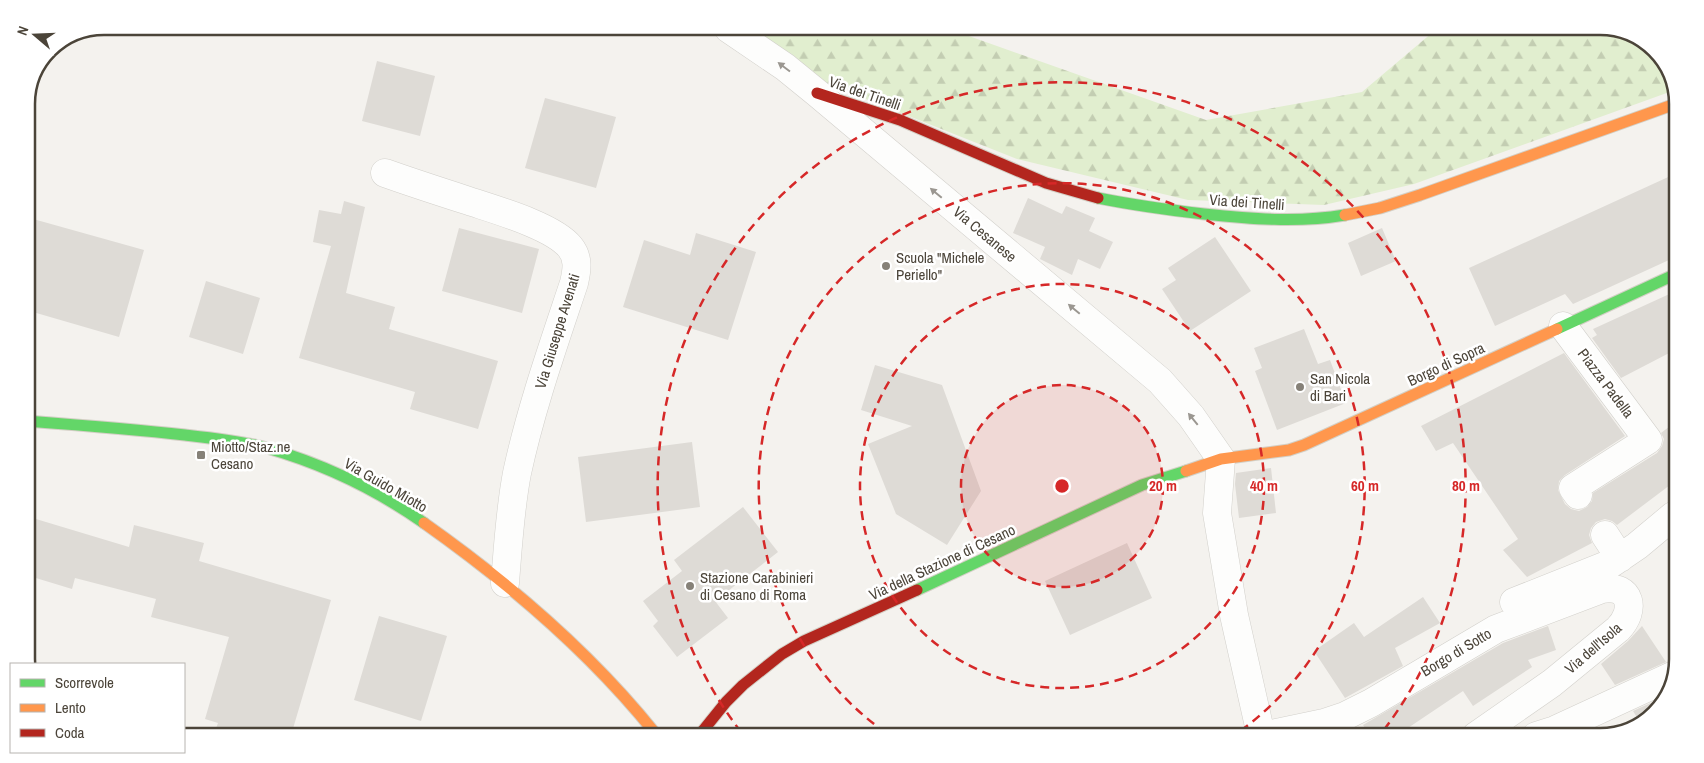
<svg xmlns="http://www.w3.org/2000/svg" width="1704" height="763" font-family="'Archivo Narrow',sans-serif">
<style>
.forest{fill:url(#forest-firs)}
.building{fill:#dedbd6}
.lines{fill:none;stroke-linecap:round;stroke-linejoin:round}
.street-casing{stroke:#d2d0cb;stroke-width:29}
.fast-casing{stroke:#d3cfc5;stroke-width:13}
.slow-casing{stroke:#d3cfc5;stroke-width:13}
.jam-casing{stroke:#d3cfc5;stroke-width:13}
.street{stroke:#fdfdfc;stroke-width:28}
.fast{stroke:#63d668;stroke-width:11}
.slow{stroke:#ff974d;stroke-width:11}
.jam{stroke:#b3261e;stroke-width:11}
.oneway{fill:#9b9791}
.ring{fill:none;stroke:#d62828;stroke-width:2.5;stroke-dasharray:9 6}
.poi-dot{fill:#868178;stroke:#fff;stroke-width:2}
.labels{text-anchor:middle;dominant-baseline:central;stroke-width:5;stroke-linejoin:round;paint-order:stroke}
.street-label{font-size:15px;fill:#4b4439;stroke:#fff}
.poi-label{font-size:15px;fill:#4b4439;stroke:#fff;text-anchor:start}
.rim{fill:none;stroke:#4b4439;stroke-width:2.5}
.centre{fill:#d62828;stroke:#fff;stroke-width:2.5}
.ring-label{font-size:15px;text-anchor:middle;font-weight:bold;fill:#d62828;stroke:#fff;stroke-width:5;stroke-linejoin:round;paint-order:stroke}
</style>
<defs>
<pattern id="forest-firs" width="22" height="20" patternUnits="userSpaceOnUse" patternTransform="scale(1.25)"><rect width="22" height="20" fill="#e1eecf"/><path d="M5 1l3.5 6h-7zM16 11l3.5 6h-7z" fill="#c3cdb2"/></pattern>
</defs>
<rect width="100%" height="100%" fill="#f4f2ee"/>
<path class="forest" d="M 746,29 L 952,30 L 1206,120 L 1362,92 L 1433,32 L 1630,32 L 1664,61 L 1675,90 L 1414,184 L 1324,205 L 1188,200 L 1017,159 L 823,82 Z"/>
<path class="building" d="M 377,61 L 435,76 L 420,136 L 362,121 Z
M 545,98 L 616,117 L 596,188 L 525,168 Z
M 1677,173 L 1676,259 L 1669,260 L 1573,304 L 1565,294 L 1495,326 L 1469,268 Z
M 1028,198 L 1062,214 L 1066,206 L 1095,218 L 1089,231 L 1113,242 L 1100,269 L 1078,259 L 1072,275 L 1040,259 L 1045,247 L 1013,233 Z
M 344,201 L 365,207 L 346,293 L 395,307 L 389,329 L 498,361 L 478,429 L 410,409 L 415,392 L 299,358 L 331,246 L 313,242 L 319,210 L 341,214 Z
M 26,217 L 144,250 L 119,337 L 26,310 Z
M 459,228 L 539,249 L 522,313 L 442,291 Z
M 1382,228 L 1396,261 L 1361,276 L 1348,243 Z
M 696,233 L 756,252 L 728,340 L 623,307 L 644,240 L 690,255 Z
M 1215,237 L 1251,291 L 1190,331 L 1162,289 L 1176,280 L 1168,268 Z
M 206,281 L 260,298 L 243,354 L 189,337 Z
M 1676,291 L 1675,350 L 1621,378 L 1592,338 L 1597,335 L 1593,329 Z
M 1304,329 L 1318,364 L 1330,360 L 1346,403 L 1277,430 L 1255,371 L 1262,368 L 1254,348 Z
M 1564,353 L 1625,436 L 1565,475 L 1559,481 L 1558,490 L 1565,504 L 1571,509 L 1579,511 L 1587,507 L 1592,501 L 1593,493 L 1657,453 L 1662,446 L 1664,439 L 1661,433 L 1674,423 L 1674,482 L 1617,525 L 1612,521 L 1605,519 L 1596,522 L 1591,528 L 1589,535 L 1592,543 L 1527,577 L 1503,550 L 1518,539 L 1453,443 L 1436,451 L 1421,426 Z
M 875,365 L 942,385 L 981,491 L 947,545 L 896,514 L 868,444 L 912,426 L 861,410 Z
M 692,442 L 700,507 L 586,522 L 578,457 Z
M 1271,468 L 1276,513 L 1239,518 L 1235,484 L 1236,473 Z
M 743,507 L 778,552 L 715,601 L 728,618 L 677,657 L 653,626 L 658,621 L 643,601 L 682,571 L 674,560 Z
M 26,516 L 129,547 L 134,525 L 204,543 L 199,561 L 331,600 L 292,732 L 215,731 L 218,723 L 205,719 L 229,637 L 151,617 L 156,599 L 75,578 L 72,589 L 26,575 Z
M 1127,543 L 1152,598 L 1070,635 L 1045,581 Z
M 1423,597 L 1440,623 L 1395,648 L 1403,666 L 1345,698 L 1314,651 L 1354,623 L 1364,637 Z
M 379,616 L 447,636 L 421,721 L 354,700 Z
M 1548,626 L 1556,650 L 1528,660 L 1532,667 L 1473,706 L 1463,691 L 1396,736 L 1370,736 L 1363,725 L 1503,643 Z
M 1642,626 L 1666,662 L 1615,685 L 1601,664 L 1628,641 Z
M 1666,696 L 1643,723 L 1641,724 L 1633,711 Z"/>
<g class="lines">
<defs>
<path id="street" d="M 729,29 L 785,67 L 817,93 L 1160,381 L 1191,416 L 1221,459 L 1217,513 L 1234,615 L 1261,735
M 385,173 C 413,183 441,192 469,201 C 496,210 553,226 570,247 C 579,258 577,270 574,283 C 553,346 531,408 517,473 C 510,509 508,546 505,583
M 1563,326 L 1648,440 L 1573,488 L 1578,495
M 1605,535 L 1620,558
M 1514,602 L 1612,563 L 1637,546 L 1673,516
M 1267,735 L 1324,723 L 1345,716 L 1371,703 L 1496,629 L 1602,589 C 1632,584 1636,611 1618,629 L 1552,683 L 1476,736
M 1536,736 L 1555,730 L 1672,676"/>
<path id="fast" d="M 1098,198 C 1133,205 1169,210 1204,214 C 1251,219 1298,223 1345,215
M 1557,329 L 1676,274
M 26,421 C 79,425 132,429 185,435 C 212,438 241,441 267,448 C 323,464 377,490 424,523
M 917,590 L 1142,485 L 1186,471"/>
<path id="slow" d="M 1345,215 L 1380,208 L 1420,195 L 1678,103
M 1186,471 L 1221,459 L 1289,450 L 1304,445 L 1557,329
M 424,523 C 509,583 590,652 655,733"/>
<path id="jam" d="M 817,93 L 900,120 L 1046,183 L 1098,198
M 701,733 L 726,702 L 743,685 L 782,654 L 804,641 L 917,590"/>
</defs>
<use href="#street" class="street-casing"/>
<use href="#fast" class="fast-casing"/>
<use href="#slow" class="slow-casing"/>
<use href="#jam" class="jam-casing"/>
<use href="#street" class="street"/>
<use href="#fast" class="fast"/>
<use href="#slow" class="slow"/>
<use href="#jam" class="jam"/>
</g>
<defs><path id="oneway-solid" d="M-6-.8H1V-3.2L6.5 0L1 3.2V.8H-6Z" transform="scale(1.25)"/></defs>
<g class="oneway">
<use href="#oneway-solid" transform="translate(784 67) rotate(-143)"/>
<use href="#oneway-solid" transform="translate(936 193) rotate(-140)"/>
<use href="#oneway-solid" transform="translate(1074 309) rotate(-140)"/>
<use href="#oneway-solid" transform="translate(1193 419) rotate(-129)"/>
</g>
<circle cx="1062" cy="486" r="101" fill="#d62828" fill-opacity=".12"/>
<g class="ring">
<circle cx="1062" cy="486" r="101"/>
<circle cx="1062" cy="486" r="202"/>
<path d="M886 733A303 303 0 1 1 1236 734"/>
<path d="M741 732A404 404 0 1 1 1380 735"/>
</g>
<g class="poi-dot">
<circle cx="886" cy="266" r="5"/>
<circle cx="1300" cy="387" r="5"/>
<rect x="196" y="450" width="10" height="10" rx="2.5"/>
<circle cx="690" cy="586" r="5"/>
</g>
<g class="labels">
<g class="street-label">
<text transform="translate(865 93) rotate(19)">Via dei Tinelli</text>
<text transform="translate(1247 202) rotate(4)">Via dei Tinelli</text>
<text transform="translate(985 234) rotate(40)">Via Cesanese</text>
<text transform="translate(557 331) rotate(-73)">Via Giuseppe Avenati</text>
<text transform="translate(1446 364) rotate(-25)">Borgo di Sopra</text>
<text transform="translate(1606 383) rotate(53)">Piazza Padella</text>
<text transform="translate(386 485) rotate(30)">Via Guido Miotto</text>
<text transform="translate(942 562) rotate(-25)">Via della Stazione di Cesano</text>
<text transform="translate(1593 648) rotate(-41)">Via dell'Isola</text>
<text transform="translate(1456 652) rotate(-31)">Borgo di Sotto</text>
</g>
<g class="poi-label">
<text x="896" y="257">Scuola "Michele<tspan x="896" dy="17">Periello"</tspan></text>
<text x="1310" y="378">San Nicola<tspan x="1310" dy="17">di Bari</tspan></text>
<text x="211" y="446">Miotto/Staz.ne<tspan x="211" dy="17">Cesano</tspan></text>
<text x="700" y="577">Stazione Carabinieri<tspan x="700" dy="17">di Cesano di Roma</tspan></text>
</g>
</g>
<path d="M0 0H1704V763H0ZM104 35H1600A69 69 0 0 1 1669 104V659A69 69 0 0 1 1600 728H104A69 69 0 0 1 35 659V104A69 69 0 0 1 104 35Z" fill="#fff" fill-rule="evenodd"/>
<path class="rim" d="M104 35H1600A69 69 0 0 1 1669 104V659A69 69 0 0 1 1600 728H104A69 69 0 0 1 35 659V104A69 69 0 0 1 104 35Z"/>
<circle cx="1062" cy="486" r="8" class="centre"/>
<g class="ring-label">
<text x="1163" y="491">20 m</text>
<text x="1264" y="491">40 m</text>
<text x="1365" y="491">60 m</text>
<text x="1466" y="491">80 m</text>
</g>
<rect x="10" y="663" width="175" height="90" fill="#ffffff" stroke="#b7b4b0"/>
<rect x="20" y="679" width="25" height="8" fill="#63d668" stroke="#b7b4b0"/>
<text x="55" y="688" font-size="15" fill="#4b4439">Scorrevole</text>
<rect x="20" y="704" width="25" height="8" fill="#ff974d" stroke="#b7b4b0"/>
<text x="55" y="713" font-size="15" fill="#4b4439">Lento</text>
<rect x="20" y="729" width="25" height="8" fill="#b3261e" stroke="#b7b4b0"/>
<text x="55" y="738" font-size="15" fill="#4b4439">Coda</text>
<g transform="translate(35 35) rotate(289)" stroke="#ffffff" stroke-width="4" paint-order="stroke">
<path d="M0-4L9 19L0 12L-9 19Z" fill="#4b4439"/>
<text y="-8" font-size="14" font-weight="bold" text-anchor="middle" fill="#4b4439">N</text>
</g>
</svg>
